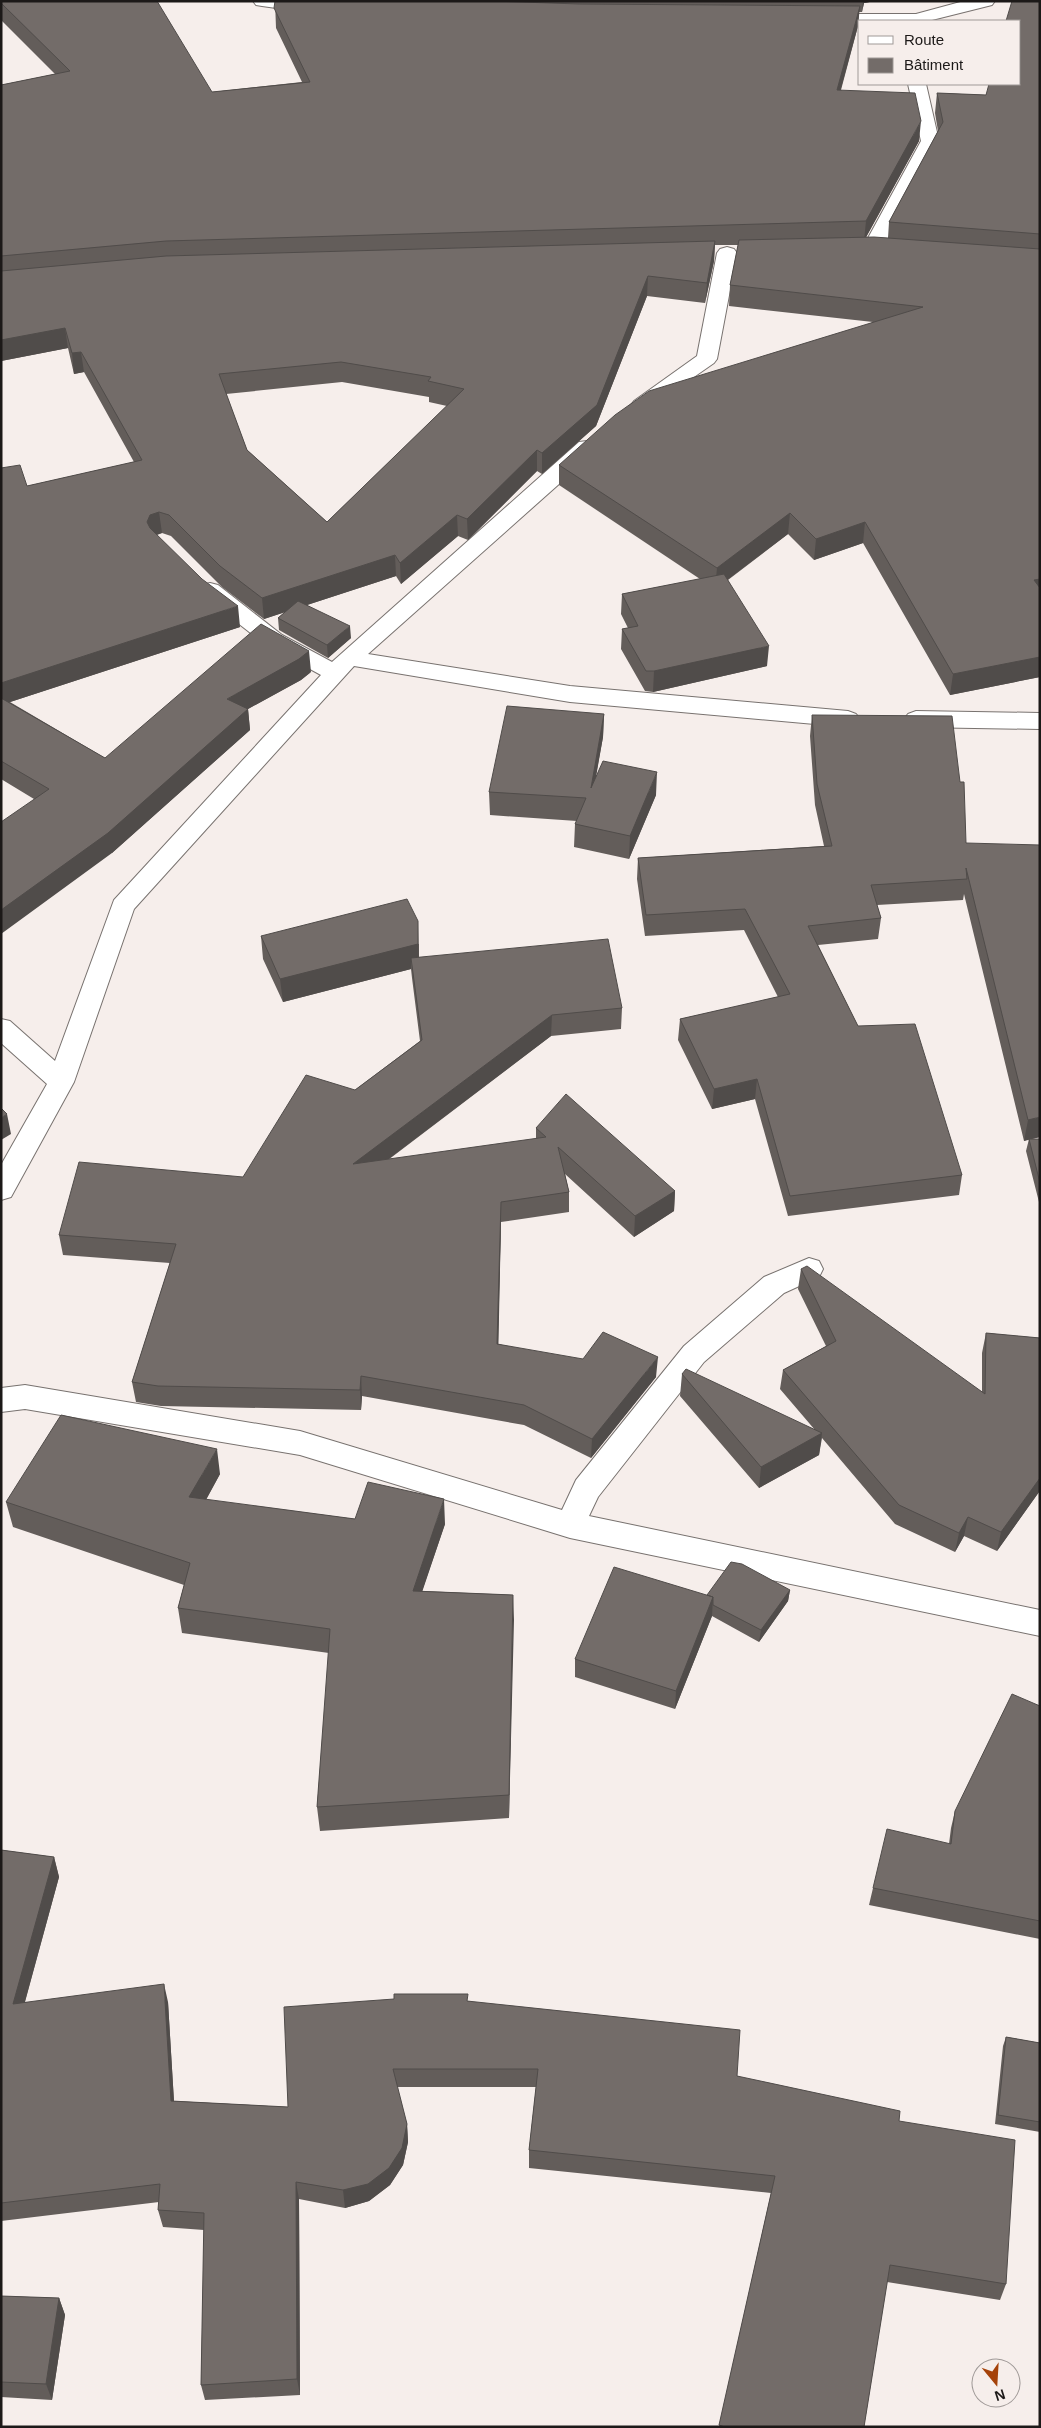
<svg xmlns="http://www.w3.org/2000/svg" width="1041" height="2428" font-family="Arial,sans-serif">
<style>
.lines{fill:none;stroke-linecap:round;stroke-linejoin:round}
.minor-casing{stroke:#78726f;stroke-width:2}
.minor{fill:#fff;fill-rule:evenodd}
.wall{fill:#635d5a;fill-rule:evenodd}
.shaded-wall{fill:#504c4a}
.building{fill:#736c69;stroke:#504c4a;fill-rule:evenodd}
</style>
<rect width="100%" height="100%" fill="#f6eeeb"/>
<g class="lines">
<defs>
<path id="minor" d="M 253,1 L 302,1 L 318,4 L 321,8 L 318,12 L 312,13 L 262,6 L 256,5 Z
M 964,1 L 995,1 L 992,5 L 928,21 L 860,21 L 860,24 L 816,23 L 813,19 L 816,15 L 822,14 L 916,14 Z
M 908,84 L 926,84 L 939,141 L 882,249 L 879,253 L 872,255 L 865,253 L 862,249 L 921,141 Z
M 727,247 L 734,249 L 737,253 L 717,359 L 714,363 L 648,409 L 641,411 L 634,409 L 631,405 L 634,401 L 697,356 L 717,253 L 720,249 Z
M 587,441 L 595,442 L 598,447 L 595,452 L 368,654 L 570,686 L 848,711 L 856,714 L 860,719 L 856,724 L 848,727 L 570,702 L 354,666 L 134,909 L 74,1082 L 11,1197 L 1,1200 L 1,1165 L 47,1084 L 1,1043 L 1,1019 L 10,1021 L 55,1061 L 114,900 L 321,675 L 266,645 L 202,595 L 199,590 L 202,585 L 210,583 L 218,585 L 282,635 L 332,662 L 579,442 Z
M 916,711 L 1040,713 L 1040,729 L 916,727 L 908,724 L 904,719 L 908,714 Z
M 809,1258 L 819,1261 L 823,1269 L 819,1277 L 784,1293 L 704,1362 L 598,1497 L 589,1516 L 1040,1610 L 1040,1636 L 570,1538 L 300,1455 L 25,1409 L 1,1412 L 1,1388 L 25,1385 L 300,1431 L 562,1510 L 576,1480 L 684,1346 L 764,1277 Z"/>
</defs>
<use href="#minor" class="minor-casing"/>
<use href="#minor" class="minor"/>
</g>
<path class="wall" d="M 1,1 L 212,92 L 302,82 L 276,28 L 275,1 L 875,1 L 864,3 L 862,12 L 859,12 L 858,26 L 841,90 L 919,141 L 866,237 L 888,238 L 889,222 L 938,131 L 935,113 L 937,93 L 986,95 L 1040,1 L 1040,677 L 950,695 L 863,543 L 814,560 L 788,534 L 728,580 L 767,666 L 653,692 L 645,691 L 621,649 L 622,629 L 628,628 L 621,614 L 622,594 L 700,579 L 559,485 L 559,465 L 873,322 L 729,306 L 730,285 L 738,245 L 715,245 L 714,261 L 705,303 L 647,296 L 596,426 L 542,474 L 537,471 L 468,540 L 458,536 L 401,584 L 396,576 L 307,605 L 351,638 L 328,658 L 279,630 L 278,618 L 285,612 L 264,619 L 222,587 L 171,536 L 162,533 L 157,535 L 240,627 L 10,702 L 105,758 L 311,672 L 301,680 L 248,709 L 250,730 L 112,853 L 34,799 L 1,779 L 1,468 L 27,486 L 134,462 L 84,372 L 74,374 L 68,348 L 1,361 L 1,85 L 55,74 L 1,20 ZM 342,382 L 429,397 L 429,402 L 447,406 L 327,522 L 247,450 L 226,394 Z
M 604,714 L 603,737 L 596,775 L 656,795 L 629,859 L 574,847 L 575,824 L 577,821 L 490,815 L 489,792 Z
M 812,715 L 966,843 L 1040,1137 L 1031,1139 L 1040,1139 L 1040,1201 L 1039,1202 L 1026,1151 L 1029,1139 L 1024,1141 L 964,894 L 963,900 L 877,905 L 881,918 L 878,939 L 818,945 L 858,1026 L 962,1175 L 959,1195 L 788,1216 L 755,1099 L 712,1109 L 678,1040 L 680,1019 L 778,997 L 744,930 L 645,936 L 637,879 L 638,858 L 824,846 L 815,805 L 810,736 Z
M 261,936 L 419,944 L 419,957 L 622,1008 L 621,1029 L 551,1036 L 388,1160 L 536,1139 L 536,1128 L 675,1191 L 674,1211 L 634,1237 L 565,1174 L 569,1192 L 569,1212 L 501,1222 L 498,1344 L 656,1377 L 591,1458 L 524,1425 L 362,1396 L 361,1410 L 161,1406 L 136,1402 L 132,1382 L 170,1263 L 63,1255 L 59,1235 L 243,1177 L 355,1090 L 420,1041 L 412,978 L 411,969 L 283,1002 L 263,959 Z
M 801,1269 L 982,1392 L 982,1353 L 986,1333 L 1040,1338 L 1040,1492 L 1039,1492 L 997,1551 L 964,1536 L 955,1552 L 895,1524 L 822,1438 L 819,1455 L 759,1488 L 680,1396 L 682,1374 L 815,1430 L 780,1389 L 783,1370 L 826,1346 L 798,1289 Z
M 220,1474 L 206,1500 L 355,1519 L 445,1524 L 422,1591 L 513,1595 L 509,1818 L 320,1831 L 317,1807 L 329,1653 L 182,1633 L 178,1608 L 184,1585 L 13,1527 L 6,1502 Z
M 790,1590 L 788,1601 L 759,1642 L 712,1616 L 675,1709 L 575,1677 L 575,1659 L 707,1595 Z
M 1040,1706 L 1040,1939 L 869,1905 L 873,1888 L 949,1844 L 951,1828 L 955,1811 Z
M 1,1850 L 54,1857 L 59,1877 L 25,2002 L 168,2002 L 174,2101 L 288,2107 L 468,2001 L 899,2121 L 1006,2284 L 1000,2300 L 887,2282 L 864,2427 L 719,2427 L 771,2193 L 529,2168 L 529,2150 L 536,2087 L 397,2087 L 407,2124 L 408,2142 L 403,2165 L 390,2185 L 369,2201 L 345,2208 L 299,2199 L 300,2395 L 205,2400 L 201,2385 L 204,2230 L 163,2227 L 158,2210 L 159,2202 L 1,2221 Z
M 1006,2037 L 1040,2043 L 1040,2132 L 995,2124 L 1003,2046 Z
M 1,2296 L 59,2298 L 65,2315 L 52,2400 L 1,2397 Z"/>
<path class="shaded-wall" d="M 863,1 L 875,1 L 864,3 L 862,12 Z
M 860,6 L 858,26 L 835,110 L 837,90 Z
M 921,121 L 919,141 L 864,241 L 866,221 Z
M 715,241 L 714,261 L 705,303 L 707,283 Z
M 648,276 L 647,296 L 596,426 L 542,474 L 542,453 Z
M 65,328 L 68,348 L 1,361 L 1,340 Z
M 81,352 L 84,372 L 74,374 L 72,353 Z
M 537,450 L 537,471 L 468,540 L 467,519 Z
M 159,512 L 162,533 L 152,536 L 147,522 L 150,515 Z
M 790,513 L 788,534 L 715,589 L 717,568 Z
M 457,515 L 458,536 L 401,584 L 400,563 Z
M 865,522 L 863,543 L 814,560 L 816,539 Z
M 395,555 L 396,576 L 264,619 L 262,598 Z
M 1040,579 L 1040,599 L 1034,580 Z
M 238,606 L 240,627 L 1,705 L 1,683 Z
M 350,626 L 351,638 L 328,658 L 327,645 Z
M 769,646 L 767,666 L 653,692 L 654,671 Z
M 309,651 L 311,672 L 301,680 L 248,709 L 250,730 L 112,853 L 1,934 L 1,910 L 227,699 Z
M 1040,657 L 1040,677 L 950,695 L 953,674 Z
M 604,714 L 603,737 L 590,811 L 591,788 Z
M 657,772 L 656,795 L 629,859 L 630,836 Z
M 418,921 L 419,967 L 411,958 L 411,969 L 283,1002 L 280,979 Z
M 552,1015 L 551,1036 L 354,1185 L 353,1164 Z
M 757,1079 L 755,1099 L 712,1109 L 714,1089 Z
M 7,1114 L 11,1134 L 1,1140 L 1,1118 Z
M 1040,1117 L 1040,1137 L 1024,1141 L 1028,1120 Z
M 675,1191 L 674,1211 L 634,1237 L 635,1216 Z
M 501,1202 L 501,1222 L 498,1364 L 497,1344 Z
M 658,1357 L 656,1377 L 591,1458 L 592,1439 Z
M 361,1376 L 362,1396 L 361,1410 L 360,1390 Z
M 822,1433 L 819,1455 L 759,1488 L 761,1467 Z
M 217,1449 L 220,1474 L 193,1523 L 189,1497 Z
M 1040,1478 L 1040,1488 L 1039,1492 L 997,1551 L 1001,1532 Z
M 444,1499 L 445,1524 L 414,1616 L 413,1591 Z
M 968,1517 L 964,1536 L 955,1552 L 959,1533 Z
M 790,1590 L 788,1601 L 759,1642 L 761,1630 Z
M 513,1595 L 514,1620 L 509,1818 L 509,1795 Z
M 713,1597 L 712,1616 L 675,1709 L 676,1691 Z
M 54,1857 L 59,1877 L 19,2023 L 13,2004 Z
M 164,1984 L 168,2002 L 175,2119 L 171,2101 Z
M 407,2124 L 408,2142 L 403,2165 L 390,2185 L 369,2201 L 345,2208 L 343,2190 Z
M 296,2182 L 299,2199 L 300,2395 L 297,2379 Z
M 59,2298 L 65,2315 L 52,2400 L 46,2384 Z"/>
<path class="building" d="M 1,1 L 157,1 L 212,92 L 310,82 L 274,8 L 275,1 L 492,1 L 579,4 L 860,6 L 837,90 L 915,93 L 921,121 L 866,221 L 166,241 L 1,256 L 1,85 L 70,71 L 1,3 Z
M 1012,1 L 1040,1 L 1040,234 L 889,222 L 943,122 L 937,93 L 986,95 L 989,84 L 1020,84 L 1020,21 L 1006,21 Z
M 874,237 L 1040,249 L 1040,579 L 1034,580 L 1040,588 L 1040,657 L 953,674 L 865,522 L 816,539 L 790,513 L 717,568 L 559,465 L 615,415 L 649,391 L 923,307 L 730,285 L 739,240 Z
M 715,241 L 707,283 L 648,276 L 597,405 L 542,453 L 537,450 L 467,519 L 457,515 L 400,563 L 395,555 L 262,598 L 220,566 L 169,515 L 159,512 L 150,515 L 147,522 L 150,528 L 202,579 L 238,606 L 1,683 L 1,468 L 20,465 L 27,486 L 142,460 L 81,352 L 72,353 L 65,328 L 1,340 L 1,271 L 166,256 ZM 341,362 L 431,377 L 428,381 L 464,389 L 327,522 L 247,450 L 219,374 Z
M 724,574 L 769,646 L 654,671 L 646,671 L 622,629 L 638,626 L 622,594 Z
M 298,601 L 350,626 L 327,645 L 278,618 Z
M 261,624 L 309,651 L 299,659 L 227,699 L 248,709 L 108,833 L 1,910 L 1,822 L 49,789 L 1,761 L 1,698 L 105,758 Z
M 507,706 L 604,714 L 591,788 L 603,761 L 657,772 L 630,836 L 575,824 L 586,798 L 489,792 Z
M 812,715 L 952,716 L 960,782 L 964,782 L 966,843 L 1040,845 L 1040,1117 L 1028,1120 L 966,868 L 967,879 L 871,885 L 881,918 L 808,926 L 858,1026 L 915,1024 L 962,1175 L 790,1196 L 757,1079 L 714,1089 L 680,1019 L 790,994 L 745,909 L 646,915 L 638,858 L 832,846 L 817,784 Z
M 407,899 L 418,921 L 418,944 L 280,979 L 261,936 Z
M 608,939 L 622,1008 L 552,1015 L 353,1164 L 546,1137 L 536,1128 L 566,1094 L 675,1191 L 635,1216 L 558,1147 L 569,1192 L 501,1202 L 497,1344 L 583,1359 L 603,1332 L 658,1357 L 592,1439 L 524,1405 L 361,1376 L 360,1390 L 158,1386 L 132,1382 L 176,1244 L 59,1235 L 79,1162 L 243,1177 L 306,1075 L 355,1090 L 422,1040 L 411,958 Z
M 1,1108 L 7,1114 L 1,1118 Z
M 1029,1139 L 1040,1139 L 1040,1183 Z
M 807,1266 L 985,1394 L 986,1333 L 1040,1338 L 1040,1478 L 1001,1532 L 968,1517 L 959,1533 L 899,1505 L 783,1370 L 836,1341 L 801,1269 Z
M 686,1369 L 822,1433 L 761,1467 L 682,1374 Z
M 61,1415 L 217,1449 L 189,1497 L 355,1519 L 368,1482 L 444,1499 L 413,1591 L 513,1595 L 509,1795 L 317,1807 L 330,1629 L 178,1608 L 190,1563 L 6,1502 Z
M 731,1562 L 742,1564 L 790,1590 L 761,1630 L 713,1605 L 713,1597 L 707,1595 Z
M 614,1567 L 713,1597 L 676,1691 L 575,1659 Z
M 1012,1694 L 1040,1706 L 1040,1921 L 873,1888 L 887,1829 L 951,1844 L 955,1811 Z
M 1,1850 L 54,1857 L 13,2004 L 164,1984 L 171,2101 L 288,2107 L 284,2007 L 394,1999 L 394,1994 L 468,1994 L 467,2001 L 740,2030 L 737,2076 L 900,2111 L 899,2121 L 1015,2140 L 1006,2284 L 890,2265 L 864,2427 L 725,2427 L 719,2425 L 775,2176 L 529,2150 L 538,2069 L 393,2069 L 407,2124 L 402,2148 L 389,2168 L 368,2184 L 343,2190 L 296,2182 L 297,2379 L 201,2385 L 204,2213 L 158,2210 L 160,2184 L 1,2203 Z
M 1006,2037 L 1040,2043 L 1040,2122 L 998,2115 Z
M 1,2296 L 59,2298 L 46,2384 L 1,2382 Z"/>
<rect width="1041" height="2428" fill="none" stroke="#1c1918" stroke-width="5"/>
<rect x="858" y="20" width="162" height="65" fill="#f6eeeb" stroke="#9f9997"/>
<rect x="868" y="36" width="25" height="8" fill="#ffffff" stroke="#9f9997"/>
<text x="904" y="45" font-size="15" fill="#1c1918">Route</text>
<rect x="868" y="58" width="25" height="15" fill="#736c69" stroke="#9f9997"/>
<text x="904" y="70" font-size="15" fill="#1c1918">Bâtiment</text>
<g transform="translate(996 2383) rotate(162)"><circle r="24" fill="#f6eeeb" stroke="#9f9997"/>
<path d="M0-4L9 19L0 12L-9 19Z" fill="#a54209"/>
<text y="-8" font-size="14" font-weight="bold" text-anchor="middle" fill="#1c1918">N</text>
</g>
</svg>
